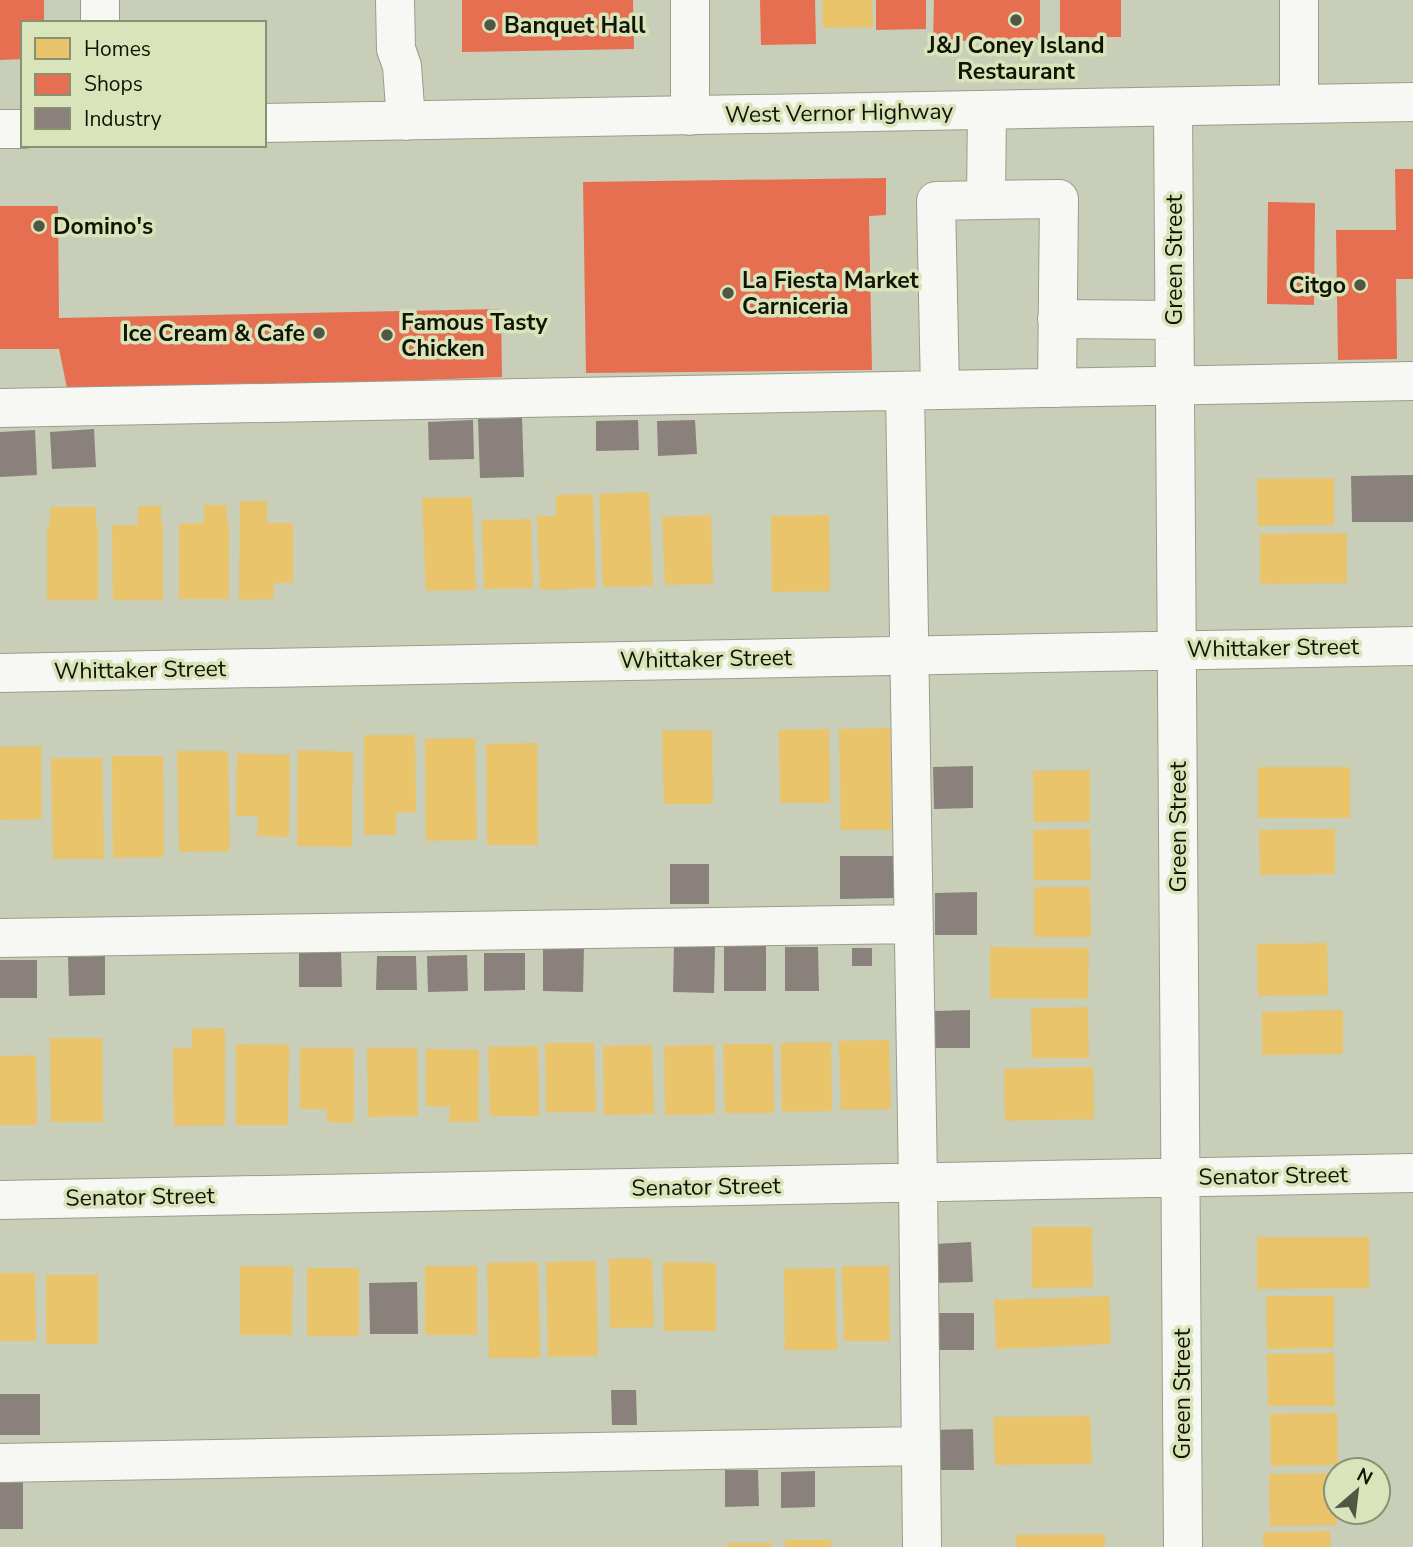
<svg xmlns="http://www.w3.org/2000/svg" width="1413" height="1547" font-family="'Nunito Sans',sans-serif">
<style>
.homes{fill:#e9c46a}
.shops{fill:#e76f51}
.industry{fill:#8a817c}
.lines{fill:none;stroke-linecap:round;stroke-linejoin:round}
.minor-casing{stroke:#999e8c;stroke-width:40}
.minor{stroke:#f7f8f4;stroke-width:38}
.poi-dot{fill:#525644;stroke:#dae4bb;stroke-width:2.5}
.labels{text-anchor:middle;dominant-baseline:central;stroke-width:7;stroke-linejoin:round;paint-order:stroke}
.poi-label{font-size:23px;font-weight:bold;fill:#121506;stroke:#dae4bb;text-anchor:start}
.street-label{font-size:23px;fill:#121506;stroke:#dae4bb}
</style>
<rect width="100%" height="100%" fill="#c8ceb7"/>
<path class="homes" d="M 822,0 L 872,0 L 873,27 L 823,28 Z
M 1334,478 L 1334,525 L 1258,526 L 1257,479 Z
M 649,492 L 653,586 L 603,587 L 599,494 Z
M 593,494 L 596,588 L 540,590 L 537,516 L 556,516 L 556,495 Z
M 472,497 L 476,590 L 426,591 L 422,498 Z
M 240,501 L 267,501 L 267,523 L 293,523 L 293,583 L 274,583 L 273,599 L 239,600 Z
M 204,505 L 227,505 L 227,523 L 229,523 L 229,599 L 179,599 L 179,524 L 204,523 Z
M 138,506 L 161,506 L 161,524 L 163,524 L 163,600 L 113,600 L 112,525 L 138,525 Z
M 50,507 L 96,507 L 96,525 L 98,525 L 98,600 L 47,600 L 47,525 L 50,525 Z
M 711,515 L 713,584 L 665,585 L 662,517 Z
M 829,515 L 830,591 L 772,592 L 771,516 Z
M 531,519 L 533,588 L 484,589 L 482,520 Z
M 1347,533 L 1347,583 L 1260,584 L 1260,534 Z
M 890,728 L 891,830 L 841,830 L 839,729 Z
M 829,729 L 830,803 L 780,803 L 779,730 Z
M 712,730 L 713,804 L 664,804 L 662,731 Z
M 364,735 L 415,735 L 416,812 L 396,813 L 396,835 L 364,835 Z
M 475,738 L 477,840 L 426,841 L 425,739 Z
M 537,743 L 538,845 L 487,845 L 486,744 Z
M 41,746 L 42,819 L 0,820 L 0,747 Z
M 298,750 L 353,752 L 352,847 L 297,846 Z
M 177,751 L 228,751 L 230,851 L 179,852 Z
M 237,753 L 290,755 L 289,837 L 257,836 L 258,816 L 236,816 Z
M 112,756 L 163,756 L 164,857 L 113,858 Z
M 51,758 L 102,758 L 104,859 L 53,859 Z
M 1258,767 L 1350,767 L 1350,818 L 1258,818 Z
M 1090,770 L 1090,821 L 1034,822 L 1033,771 Z
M 1090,829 L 1091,880 L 1034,880 L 1033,830 Z
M 1335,829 L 1335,874 L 1260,875 L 1259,830 Z
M 1034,887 L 1090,887 L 1091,937 L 1034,937 Z
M 1327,943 L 1328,995 L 1258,996 L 1257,944 Z
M 990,947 L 1089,948 L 1088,999 L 990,998 Z
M 1088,1007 L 1089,1058 L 1032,1058 L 1031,1008 Z
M 1343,1010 L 1343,1054 L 1262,1055 L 1262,1012 Z
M 225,1028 L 225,1125 L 174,1126 L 173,1048 L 192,1048 L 192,1029 Z
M 50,1038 L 102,1038 L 103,1122 L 51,1122 Z
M 889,1040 L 891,1109 L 841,1110 L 839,1041 Z
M 831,1042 L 832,1111 L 782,1112 L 781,1043 Z
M 545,1043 L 594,1043 L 596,1112 L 546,1112 Z
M 236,1044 L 289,1045 L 288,1125 L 236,1125 Z
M 723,1044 L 773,1044 L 774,1113 L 725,1113 Z
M 652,1045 L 654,1114 L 604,1115 L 603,1046 Z
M 714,1045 L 715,1114 L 665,1115 L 664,1046 Z
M 538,1046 L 539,1116 L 490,1116 L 488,1047 Z
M 300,1048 L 354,1048 L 354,1123 L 327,1122 L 327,1109 L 300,1109 Z
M 367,1048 L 417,1048 L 418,1116 L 368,1117 Z
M 426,1049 L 479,1050 L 478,1122 L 449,1122 L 450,1107 L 426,1106 Z
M 36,1055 L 37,1125 L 0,1125 L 0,1056 Z
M 1093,1067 L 1094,1119 L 1005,1121 L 1004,1069 Z
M 1032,1227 L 1092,1227 L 1093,1287 L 1032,1288 Z
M 1257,1237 L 1369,1237 L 1369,1288 L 1257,1289 Z
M 652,1258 L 654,1327 L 610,1328 L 609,1259 Z
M 596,1261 L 598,1356 L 548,1357 L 546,1262 Z
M 538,1262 L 540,1358 L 489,1358 L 487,1263 Z
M 663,1262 L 716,1263 L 716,1331 L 664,1331 Z
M 240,1266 L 293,1266 L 292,1335 L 240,1335 Z
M 425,1266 L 477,1266 L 477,1335 L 425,1335 Z
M 842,1266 L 889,1266 L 890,1341 L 844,1341 Z
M 307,1268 L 359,1268 L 359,1336 L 307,1336 Z
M 835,1268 L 837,1350 L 785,1350 L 784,1269 Z
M 0,1273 L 35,1273 L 36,1341 L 0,1341 Z
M 46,1275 L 98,1275 L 98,1344 L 46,1344 Z
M 1109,1296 L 1111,1344 L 996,1349 L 994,1300 Z
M 1266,1296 L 1334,1296 L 1334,1348 L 1267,1349 Z
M 1334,1353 L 1335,1406 L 1268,1406 L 1267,1354 Z
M 1337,1413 L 1338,1465 L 1271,1466 L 1270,1414 Z
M 1090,1416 L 1092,1464 L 995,1465 L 993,1417 Z
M 1336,1473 L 1337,1525 L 1270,1526 L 1269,1474 Z
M 1330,1531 L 1331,1547 L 1263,1547 L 1263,1532 Z
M 1105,1534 L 1105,1547 L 1016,1547 L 1016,1535 Z
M 785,1540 L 831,1540 L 831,1547 L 785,1547 Z
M 727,1543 L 772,1543 L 772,1547 L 727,1547 Z"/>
<path class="shops" d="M 0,0 L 44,0 L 44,23 L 23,23 L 23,59 L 0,60 Z
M 462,0 L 633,0 L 634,49 L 462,52 Z
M 760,0 L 815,0 L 816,44 L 761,45 Z
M 876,0 L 926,0 L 926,29 L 876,30 Z
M 934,0 L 1040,0 L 1040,40 L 933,41 Z
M 1060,0 L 1121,0 L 1121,37 L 1060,37 Z
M 1395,169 L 1413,169 L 1413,279 L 1396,279 L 1397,359 L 1338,360 L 1336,230 L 1396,230 Z
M 886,178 L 886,215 L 869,216 L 872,370 L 586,373 L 583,182 Z
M 1268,202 L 1315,203 L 1314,305 L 1267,304 Z
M 0,206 L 58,206 L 59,318 L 501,309 L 502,377 L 68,393 L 59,349 L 0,349 Z"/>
<path class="industry" d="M 522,418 L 524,477 L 480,478 L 478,419 Z
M 473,420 L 474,459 L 429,460 L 428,422 Z
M 638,420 L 639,450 L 596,451 L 596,421 Z
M 695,420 L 697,454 L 658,456 L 657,421 Z
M 94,429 L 96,467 L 52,469 L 50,432 Z
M 35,430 L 37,475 L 0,477 L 0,432 Z
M 1413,475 L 1413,522 L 1352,522 L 1351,476 Z
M 973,766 L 973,808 L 934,809 L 933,767 Z
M 840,856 L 893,856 L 894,898 L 840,899 Z
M 670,864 L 709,864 L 709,904 L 670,904 Z
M 977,892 L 977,935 L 935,935 L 935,893 Z
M 674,944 L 715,945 L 714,993 L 673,992 Z
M 724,946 L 766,946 L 766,991 L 724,991 Z
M 785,947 L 818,947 L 819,991 L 785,991 Z
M 543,948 L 584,948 L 583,992 L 543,991 Z
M 852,948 L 872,948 L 872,966 L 852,966 Z
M 341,950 L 342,987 L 299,987 L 299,951 Z
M 484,953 L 525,953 L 525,990 L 484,991 Z
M 467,955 L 468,991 L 428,992 L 427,956 Z
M 105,956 L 105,995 L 69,996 L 68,957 Z
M 377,956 L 416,956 L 417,990 L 376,990 Z
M 0,960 L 37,960 L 37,998 L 0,998 Z
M 970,1010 L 970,1048 L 935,1048 L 934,1011 Z
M 971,1242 L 973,1282 L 937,1283 L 935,1244 Z
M 417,1282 L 418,1334 L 370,1334 L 369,1283 Z
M 932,1313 L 974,1313 L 974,1350 L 933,1350 Z
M 611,1390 L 636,1390 L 637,1425 L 612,1425 Z
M 0,1394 L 40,1394 L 40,1435 L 0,1435 Z
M 973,1429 L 974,1470 L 933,1470 L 932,1430 Z
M 725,1470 L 758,1470 L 759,1506 L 725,1507 Z
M 815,1471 L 815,1507 L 781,1508 L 781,1472 Z
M 23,1482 L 23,1529 L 0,1529 L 0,1483 Z"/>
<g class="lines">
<defs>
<path id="minor" d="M 100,0 L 100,23
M 395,0 L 396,49 L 402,66 L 406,121
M 690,0 L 690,116
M 1299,0 L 1299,104
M 1173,107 L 1183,1547
M 987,110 L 986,200 L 1059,199 L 1057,388
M 264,123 L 1413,102
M 0,129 L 23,129
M 1057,319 L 1174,320
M 940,390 L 936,201 L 986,200
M 905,391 L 918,1183 L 922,1547
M 0,408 L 1413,381
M 0,673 L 1413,646
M 0,938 L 914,924
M 0,1200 L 1413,1173
M 0,1463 L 921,1446"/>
</defs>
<use href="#minor" class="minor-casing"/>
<use href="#minor" class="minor"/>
</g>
<g class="poi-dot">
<circle cx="1016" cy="20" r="7"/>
<circle cx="490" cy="25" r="7"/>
<circle cx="39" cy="226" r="7"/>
<circle cx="1360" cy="285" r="7"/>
<circle cx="728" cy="293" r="7"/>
<circle cx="319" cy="333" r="7"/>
<circle cx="387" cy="335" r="7"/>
</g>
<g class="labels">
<g class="poi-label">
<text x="504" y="25">Banquet Hall</text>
<text x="1016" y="45" text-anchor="middle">J&amp;J Coney Island<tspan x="1016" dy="26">Restaurant</tspan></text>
<text x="53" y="226">Domino's</text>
<text x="742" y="280">La Fiesta Market<tspan x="742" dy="26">Carniceria</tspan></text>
<text x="1346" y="285" text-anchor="end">Citgo</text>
<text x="401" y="322">Famous Tasty<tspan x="401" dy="26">Chicken</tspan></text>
<text x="305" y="333" text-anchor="end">Ice Cream &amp; Cafe</text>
</g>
<g class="street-label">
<text transform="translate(839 113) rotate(-1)">West Vernor Highway</text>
<text transform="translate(1174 260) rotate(-90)">Green Street</text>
<text transform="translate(1273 648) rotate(-1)">Whittaker Street</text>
<text transform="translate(706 659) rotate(-1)">Whittaker Street</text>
<text transform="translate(140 670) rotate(-1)">Whittaker Street</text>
<text transform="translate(1178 827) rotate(-90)">Green Street</text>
<text transform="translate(1273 1176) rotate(-1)">Senator Street</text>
<text transform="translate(706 1187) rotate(-1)">Senator Street</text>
<text transform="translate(140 1197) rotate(-1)">Senator Street</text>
<text transform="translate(1182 1394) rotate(-90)">Green Street</text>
</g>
</g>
<rect x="21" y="21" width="245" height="126" fill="#dae4bb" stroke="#8a9173" stroke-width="2"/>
<rect x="35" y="38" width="35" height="21" fill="#e9c46a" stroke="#8a9173" stroke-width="2"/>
<text x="84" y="56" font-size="21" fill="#121506">Homes</text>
<rect x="35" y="74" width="35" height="21" fill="#e76f51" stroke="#8a9173" stroke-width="2"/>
<text x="84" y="91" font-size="21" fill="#121506">Shops</text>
<rect x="35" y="108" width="35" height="21" fill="#8a817c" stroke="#8a9173" stroke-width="2"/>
<text x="84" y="126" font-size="21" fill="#121506">Industry</text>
<g transform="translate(1357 1491) rotate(28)"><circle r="33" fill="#dae4bb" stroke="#8a9173" stroke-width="2"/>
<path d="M0-5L12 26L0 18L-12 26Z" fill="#525644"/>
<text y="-10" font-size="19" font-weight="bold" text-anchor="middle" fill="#121506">N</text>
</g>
</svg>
